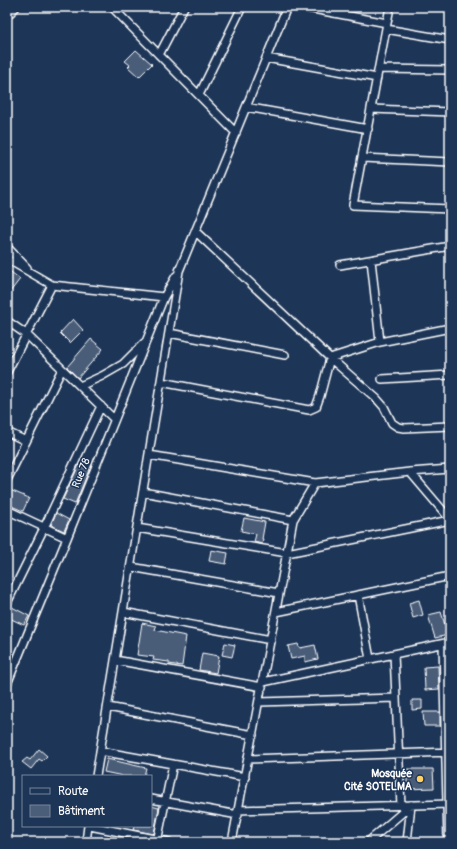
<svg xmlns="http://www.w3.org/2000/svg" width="457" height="849" font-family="Pangolin,sans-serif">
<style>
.building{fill:#4a5d79;stroke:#fff}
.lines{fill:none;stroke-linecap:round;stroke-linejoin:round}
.minor-casing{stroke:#fff;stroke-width:10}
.minor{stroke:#1d3557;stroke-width:7}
.poi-dot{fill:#ffd166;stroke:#1d3557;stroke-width:1.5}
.labels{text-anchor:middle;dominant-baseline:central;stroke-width:3;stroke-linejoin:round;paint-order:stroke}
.street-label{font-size:11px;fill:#fff;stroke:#1d3557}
.poi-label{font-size:11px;font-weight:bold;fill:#fff;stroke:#1d3557;text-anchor:end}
</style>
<rect width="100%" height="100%" fill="#1d3557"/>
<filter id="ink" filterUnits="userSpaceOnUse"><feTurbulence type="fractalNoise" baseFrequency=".025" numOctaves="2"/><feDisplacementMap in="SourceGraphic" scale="8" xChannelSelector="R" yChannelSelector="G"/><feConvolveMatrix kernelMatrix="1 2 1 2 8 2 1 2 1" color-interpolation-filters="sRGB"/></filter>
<g filter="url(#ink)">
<path class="building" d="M 136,50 L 152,64 L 139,77 L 128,67 L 130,65 L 125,61 Z
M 7,269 L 20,279 L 7,296 Z
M 73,319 L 83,330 L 70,343 L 60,333 Z
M 91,339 L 103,349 L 78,378 L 67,367 Z
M 79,465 L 89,470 L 75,504 L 63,499 Z
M 10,490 L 29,498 L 23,511 L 7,504 L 7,497 Z
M 56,513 L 69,520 L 64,531 L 51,525 Z
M 244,518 L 265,522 L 262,539 L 263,539 L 262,544 L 254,542 L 256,534 L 241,531 Z
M 211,550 L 228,553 L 226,564 L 209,561 Z
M 419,600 L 423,615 L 413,618 L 409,603 Z
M 12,607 L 29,616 L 24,625 L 7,617 Z
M 441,612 L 448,635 L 435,638 L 428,615 Z
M 142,623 L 156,626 L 155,630 L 186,636 L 182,666 L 169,664 L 169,662 L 153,660 L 154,657 L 137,655 Z
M 225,643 L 235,645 L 232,657 L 222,655 Z
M 298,644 L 299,647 L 300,647 L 300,648 L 315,645 L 318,659 L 305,662 L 305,656 L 291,659 L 288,646 Z
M 202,653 L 219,656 L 216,673 L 199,670 Z
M 438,666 L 439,689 L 425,690 L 424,667 Z
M 412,700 L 422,700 L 422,709 L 412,710 Z
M 423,712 L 440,712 L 440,726 L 424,726 Z
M 39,749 L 47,756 L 42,761 L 39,759 L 31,769 L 22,762 L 27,758 L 30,760 Z
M 107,759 L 146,768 L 144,776 L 123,776 L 104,772 Z
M 407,769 L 433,769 L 434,788 L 407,789 Z
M 151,806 L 159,808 L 154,834 L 133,830 L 134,826 L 151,826 Z"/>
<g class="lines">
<defs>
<path id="minor" d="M 112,7 L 236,133
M 302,7 L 387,23
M 390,7 L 353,205 L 450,209
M 7,16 L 16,7
M 386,29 L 450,40
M 159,55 L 184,7
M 266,58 L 377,78
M 379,69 L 450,70
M 199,95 L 242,7
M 246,107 L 368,129
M 371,109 L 450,112
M 362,158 L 450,162
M 195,231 L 330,358 L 377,399 L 384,407 L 392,423 L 398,427 L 404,428 L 450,426
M 7,247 L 27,268
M 7,259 L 52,285 L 164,297
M 371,260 L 380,342
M 340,265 L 450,246
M 7,321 L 26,334 L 114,419
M 169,333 L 285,355
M 7,372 L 52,285
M 382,379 L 450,375
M 161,382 L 309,410 L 316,407 L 320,396 L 330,358 L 380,342 L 450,328
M 80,386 L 102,376 L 123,364 L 144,343
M 7,432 L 26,441
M 149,455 L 315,483 L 410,472 L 450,469
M 410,472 L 450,519
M 7,480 L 62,369
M 143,492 L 293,520
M 7,510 L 67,538
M 137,528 L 287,553 L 450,520
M 131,567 L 279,593
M 358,595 L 370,659
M 7,603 L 44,528 L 101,406
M 123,612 L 271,640
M 276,612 L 450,576
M 443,644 L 448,842
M 394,654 L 401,806
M 115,660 L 262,687
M 263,682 L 450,642
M 7,684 L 67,538 L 164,297 L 176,276
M 259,702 L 396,698
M 108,707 L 253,735
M 100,751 L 245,777
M 248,759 L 450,752
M 96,776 L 179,271 L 287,7
M 151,799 L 238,815
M 238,810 L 450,804
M 90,826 L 169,842
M 86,842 L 88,826
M 157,842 L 173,764
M 232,842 L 293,520 L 315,483
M 368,842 L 411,805
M 407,842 L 411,805"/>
</defs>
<use href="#minor" class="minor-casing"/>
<use href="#minor" class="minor"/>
</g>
</g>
<circle class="poi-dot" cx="420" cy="779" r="4"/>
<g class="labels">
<g class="street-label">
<text transform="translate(81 473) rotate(-68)">Rue 78</text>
</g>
<g class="poi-label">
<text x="412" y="773">Mosquée<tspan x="412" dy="13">Cité SOTELMA</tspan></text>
</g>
</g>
<rect width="457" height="849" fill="none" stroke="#1d3557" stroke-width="24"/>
<rect x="12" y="12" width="433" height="825" fill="none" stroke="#fff" stroke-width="1.5" filter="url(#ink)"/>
<rect x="22" y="775" width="130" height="52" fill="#1d3557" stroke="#77869a"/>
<rect x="30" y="788" width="20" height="6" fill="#1d3557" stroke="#77869a"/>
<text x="58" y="795" font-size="12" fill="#ffffff">Route</text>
<rect x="30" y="805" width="20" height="12" fill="#4a5d79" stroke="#77869a"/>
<text x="58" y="815" font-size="12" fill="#ffffff">Bâtiment</text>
</svg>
